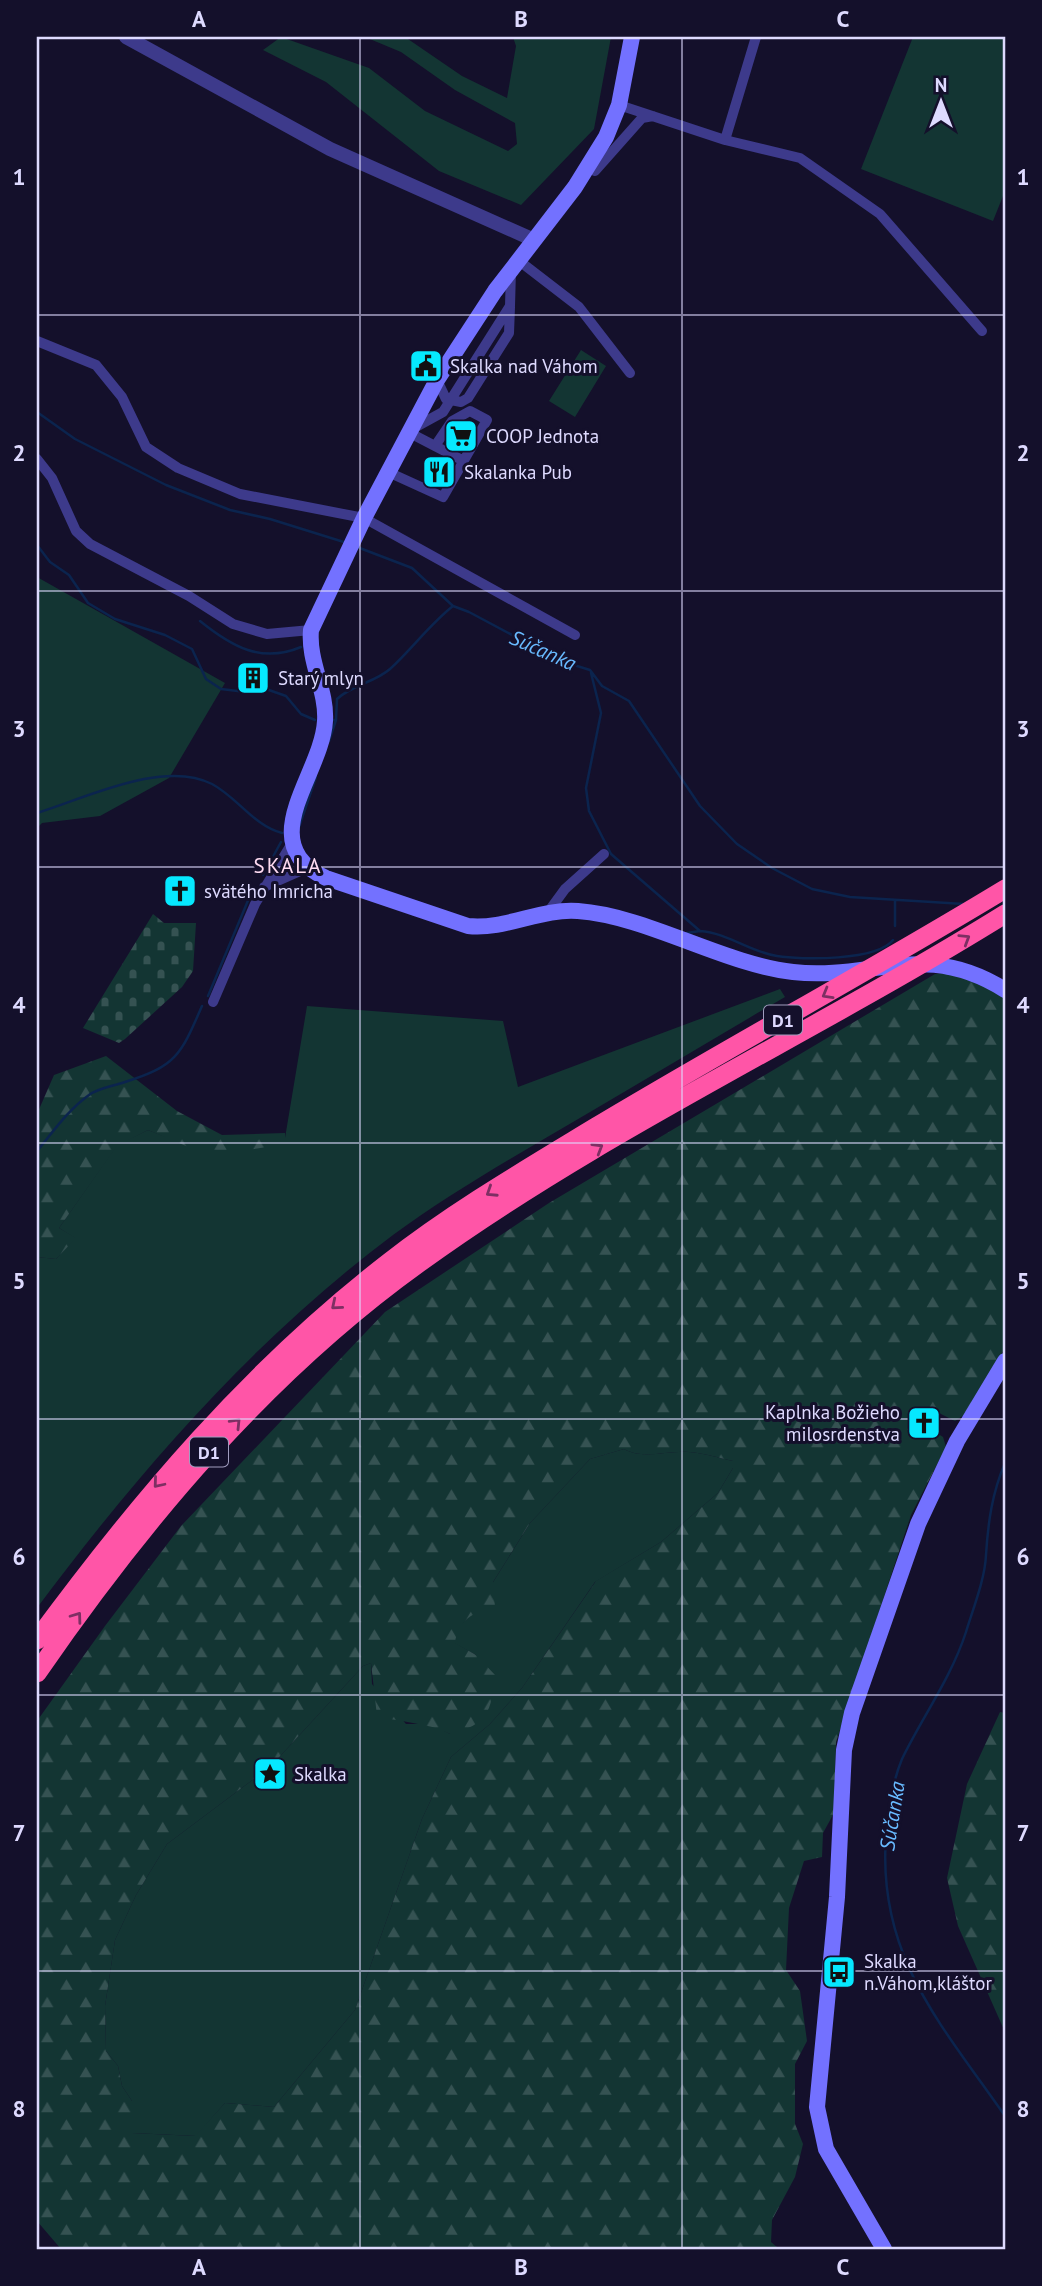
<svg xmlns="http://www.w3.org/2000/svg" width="1042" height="2286" font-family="'PT Sans',sans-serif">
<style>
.grass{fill:#133533}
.forest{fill:url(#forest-firs);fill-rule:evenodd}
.cemetery{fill:url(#cemetery-stones)}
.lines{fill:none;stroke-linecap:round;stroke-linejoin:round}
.stream{stroke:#0b244e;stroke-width:2.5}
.minor{stroke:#3d3a8b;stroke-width:10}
.tertiary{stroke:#3d3a8b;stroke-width:14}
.secondary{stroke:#7371ff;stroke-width:16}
.motorway{stroke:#ff55a7;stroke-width:19}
.oneway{stroke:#7e2f63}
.grid{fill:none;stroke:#dedaff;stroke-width:2;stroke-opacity:0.55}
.labels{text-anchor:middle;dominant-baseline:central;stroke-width:6;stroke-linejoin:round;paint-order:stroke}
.shield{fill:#14102b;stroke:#a19dbf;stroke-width:2}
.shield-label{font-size:18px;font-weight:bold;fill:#dedaff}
.poi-label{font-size:19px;fill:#dedaff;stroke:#14102b;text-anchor:start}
.water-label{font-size:21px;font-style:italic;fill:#68baff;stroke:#14102b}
.neighbourhood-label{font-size:21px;letter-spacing:2px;fill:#ffdcf2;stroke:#14102b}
.neatline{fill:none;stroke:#dedaff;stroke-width:2.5}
.grid-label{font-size:23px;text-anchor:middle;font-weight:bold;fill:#dedaff}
</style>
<defs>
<pattern id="forest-firs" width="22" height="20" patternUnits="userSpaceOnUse" patternTransform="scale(1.75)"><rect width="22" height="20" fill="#133533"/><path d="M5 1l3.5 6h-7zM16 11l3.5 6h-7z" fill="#355252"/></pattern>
<pattern id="cemetery-stones" width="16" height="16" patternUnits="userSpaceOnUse" patternTransform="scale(1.75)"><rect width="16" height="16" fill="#133533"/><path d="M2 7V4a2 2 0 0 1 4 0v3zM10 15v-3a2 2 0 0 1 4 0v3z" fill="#355252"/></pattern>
</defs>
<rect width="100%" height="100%" fill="#14102b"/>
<path class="grass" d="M 281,37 L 369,68 L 425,111 L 508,151 L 517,144 L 515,123 L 455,90 L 401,52 L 365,37 L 405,37 L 462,76 L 507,98 L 516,46 L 513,37 L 611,37 L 594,129 L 521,205 L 439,171 L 326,82 L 263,50 Z
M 913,37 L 1005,37 L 1005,191 L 993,221 L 861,169 Z
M 581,350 L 606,366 L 575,417 L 549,401 Z
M 37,577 L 225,683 L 169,778 L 100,816 L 42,823 L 37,828 Z
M 780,989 L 785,997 C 718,1036 652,1076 585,1115 C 520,1153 453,1191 393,1235 C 254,1339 140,1470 37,1608 L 37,1257 L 56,1259 L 75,1238 L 59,1228 L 117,1145 L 148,1130 L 166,1137 L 284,1144 L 307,1006 L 503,1021 L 518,1087 Z
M 624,1449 C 644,1460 667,1450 689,1452 C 704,1453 719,1458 733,1461 L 733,1468 L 718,1493 L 661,1542 L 595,1582 L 522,1688 L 490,1724 L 451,1757 L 422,1819 L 355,2010 L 274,2107 L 225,2103 L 196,2136 L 132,2133 L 132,2101 L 122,2086 L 118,2066 L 106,2051 L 105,2006 L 115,1940 L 136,1895 L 167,1844 L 271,1766 L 363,1666 L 371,1663 L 372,1684 L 406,1724 L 432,1724 L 450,1734 L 476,1655 L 454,1643 L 457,1628 L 475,1611 L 530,1523 L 590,1459 Z"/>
<path class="forest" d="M 953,972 L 1005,996 L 1005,1348 L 967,1413 L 955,1421 L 933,1410 L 924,1425 L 943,1437 L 946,1447 L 911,1515 L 836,1742 L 834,1813 L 823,1833 L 822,1857 L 804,1861 L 789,1908 L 786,1970 L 800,1991 L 807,2041 L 795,2064 L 795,2124 L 803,2144 L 795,2177 L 772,2220 L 771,2242 L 779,2249 L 61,2249 L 37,2221 L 37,1721 L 105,1626 L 181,1526 L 385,1312 L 549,1203 L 935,974 ZM 624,1449 C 644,1460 667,1450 689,1452 C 704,1453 719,1458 733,1461 L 733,1468 L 718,1493 L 661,1542 L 596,1581 L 522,1688 L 490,1724 L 451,1757 L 422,1819 L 355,2010 L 274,2107 L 225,2103 L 195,2136 L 132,2133 L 132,2101 L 122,2086 L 118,2066 L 106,2051 L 105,2006 L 115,1940 L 136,1895 L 167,1844 L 271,1766 L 363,1666 L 371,1663 L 377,1716 C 402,1723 427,1722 450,1734 C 488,1724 491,1713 495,1675 L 476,1655 L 455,1643 C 458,1620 473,1612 495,1607 L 493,1582 L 530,1523 L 590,1459 Z
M 106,1056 L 177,1111 L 222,1135 L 285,1133 L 285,1144 L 248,1150 L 198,1151 L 148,1130 L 117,1146 L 59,1228 L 76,1238 L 56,1259 L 37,1257 L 37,1114 L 54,1075 Z
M 1000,1712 L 1005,1713 L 1005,2032 L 958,1926 L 947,1878 L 967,1784 Z"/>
<path class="cemetery" d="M 153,914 L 164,923 L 196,923 L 193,971 L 182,987 L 125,1039 L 119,1043 L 83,1028 Z"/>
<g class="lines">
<path class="stream" d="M 37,412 L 75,439 L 166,485 L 230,510 L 270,519 L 347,543
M 37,545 L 50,562 L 69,575 L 88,603 L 115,619 L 165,635 L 192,649 L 206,679 L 221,689 L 246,692 L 266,689 L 286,696 L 301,714 L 315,720
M 357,547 L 412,568 L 453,606 L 469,612 L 561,661 L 590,670 L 602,686 L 629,701 L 700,806 L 737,844 L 772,868 L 812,889 L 850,897 L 964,904
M 200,621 C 231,646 261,664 301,647
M 591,673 L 601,713 L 586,788 L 589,811 L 611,854 L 700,931 C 728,933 750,952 777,956 C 801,960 877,961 893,940
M 330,720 L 336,720 L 337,699 C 353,684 374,683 390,669 C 412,649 429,625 453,606
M 329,741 L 336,720
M 37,813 C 86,798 164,759 212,784 C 237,797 254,826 282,833
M 299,827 L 316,777
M 263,875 L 281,842
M 895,926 L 895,901
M 687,933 L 700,931
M 208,996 L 252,891
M 37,1151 C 53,1132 68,1110 89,1095 C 98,1088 114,1086 125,1082 C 177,1066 181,1054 202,1006
M 1005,1463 C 992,1493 988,1523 986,1555 C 985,1579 973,1609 966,1632 C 951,1678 923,1716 902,1759 C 892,1783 888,1811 886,1836 C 877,1956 941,2024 1005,2116"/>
<path class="minor" d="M 619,105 L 725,140 L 800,158 L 880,214 L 982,331
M 725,140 L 756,37
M 589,168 L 595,171 L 642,118 L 653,116
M 518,260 L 579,307 L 630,373
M 37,341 L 96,365 L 122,397 L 146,447 L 178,468 L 240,494 L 364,518 L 575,635
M 437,380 L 446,399 L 461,402 L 468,398 L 509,333 L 510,307
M 412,429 L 443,412 L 510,306 L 511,270
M 408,432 L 462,460
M 37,459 L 52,478 L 76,531 L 90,544 L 189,596 L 233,624 L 267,634 L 311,630
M 388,472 L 443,497 L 487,420 L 470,411 L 452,421 L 435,446
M 264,887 L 307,868
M 546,915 L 565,889 L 604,854
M 213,1002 L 255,904 L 292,843"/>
<path class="tertiary" d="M 126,37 L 330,149 L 534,240"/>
<path class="secondary" d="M 632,37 L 619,105 L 606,137 L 575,187 L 495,291 L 437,380 L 364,518 L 311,630 C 308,662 327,690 325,721 C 322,775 251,843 326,878 L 468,926 C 506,930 541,908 578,911 C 647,916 723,964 793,972 C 872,981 924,939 1005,990
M 884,2249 L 826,2149 L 817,2107 L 837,1897 L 844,1750 L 852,1713 L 918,1524 L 957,1441 L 1005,1361"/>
<path class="motorway" d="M 37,1640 C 140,1500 250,1370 388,1263 C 453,1212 525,1170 596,1127 C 731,1046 870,971 1005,889
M 37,1673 C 144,1518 266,1373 419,1263 C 604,1129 812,1034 1005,914"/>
</g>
<defs><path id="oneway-chevron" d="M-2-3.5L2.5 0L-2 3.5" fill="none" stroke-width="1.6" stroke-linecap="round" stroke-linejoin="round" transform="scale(1.75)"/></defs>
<g class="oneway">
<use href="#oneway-chevron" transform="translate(965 939) rotate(-32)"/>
<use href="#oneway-chevron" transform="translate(827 994) rotate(150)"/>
<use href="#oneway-chevron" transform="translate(598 1148) rotate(-31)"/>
<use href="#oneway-chevron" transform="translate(491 1192) rotate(147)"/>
<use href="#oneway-chevron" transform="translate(336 1305) rotate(140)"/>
<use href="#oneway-chevron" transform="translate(236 1423) rotate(-46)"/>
<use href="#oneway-chevron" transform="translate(158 1483) rotate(130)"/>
<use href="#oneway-chevron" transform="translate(77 1617) rotate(-54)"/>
</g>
<path class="grid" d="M 360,37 L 360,2249M 682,37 L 682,2249M 37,315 L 1005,315M 37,591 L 1005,591M 37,867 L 1005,867M 37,1143 L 1005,1143M 37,1419 L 1005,1419M 37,1695 L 1005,1695M 37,1971 L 1005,1971"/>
<defs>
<symbol id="civic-square" viewBox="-11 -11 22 22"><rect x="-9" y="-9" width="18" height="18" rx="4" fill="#06e8ff" stroke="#14102b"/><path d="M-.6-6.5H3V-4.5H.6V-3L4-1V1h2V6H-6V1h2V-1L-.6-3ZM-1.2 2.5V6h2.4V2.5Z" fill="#111"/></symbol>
<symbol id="supermarket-square" viewBox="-11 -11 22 22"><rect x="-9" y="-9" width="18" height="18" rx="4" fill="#06e8ff" stroke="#14102b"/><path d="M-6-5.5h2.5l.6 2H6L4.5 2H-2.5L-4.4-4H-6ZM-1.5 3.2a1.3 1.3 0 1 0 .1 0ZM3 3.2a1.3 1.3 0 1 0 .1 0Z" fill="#111"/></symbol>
<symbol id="restaurant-square" viewBox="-11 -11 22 22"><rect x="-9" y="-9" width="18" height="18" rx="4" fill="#06e8ff" stroke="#14102b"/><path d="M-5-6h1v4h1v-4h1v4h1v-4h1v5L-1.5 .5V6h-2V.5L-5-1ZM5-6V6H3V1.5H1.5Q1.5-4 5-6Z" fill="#111"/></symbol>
<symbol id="building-square" viewBox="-11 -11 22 22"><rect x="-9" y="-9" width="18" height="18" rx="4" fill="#06e8ff" stroke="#14102b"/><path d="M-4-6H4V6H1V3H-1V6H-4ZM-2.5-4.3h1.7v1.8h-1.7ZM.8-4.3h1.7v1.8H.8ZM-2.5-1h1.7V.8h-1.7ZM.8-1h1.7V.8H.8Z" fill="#111"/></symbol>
<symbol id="church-square" viewBox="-11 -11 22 22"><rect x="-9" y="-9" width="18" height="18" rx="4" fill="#06e8ff" stroke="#14102b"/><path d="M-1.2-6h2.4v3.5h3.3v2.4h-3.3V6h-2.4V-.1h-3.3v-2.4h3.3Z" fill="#111"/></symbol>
<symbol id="sight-square" viewBox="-11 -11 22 22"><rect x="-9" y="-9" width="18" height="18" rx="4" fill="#06e8ff" stroke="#14102b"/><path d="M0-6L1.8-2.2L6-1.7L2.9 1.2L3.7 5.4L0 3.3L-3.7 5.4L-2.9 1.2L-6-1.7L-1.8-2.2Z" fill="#111"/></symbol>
<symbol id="bus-square" viewBox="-11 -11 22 22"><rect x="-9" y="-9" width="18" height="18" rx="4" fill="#06e8ff" stroke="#14102b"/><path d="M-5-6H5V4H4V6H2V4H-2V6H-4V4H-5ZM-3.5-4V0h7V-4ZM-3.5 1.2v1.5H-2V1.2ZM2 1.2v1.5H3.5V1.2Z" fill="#111"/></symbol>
</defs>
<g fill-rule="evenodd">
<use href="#civic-square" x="407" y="347" width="38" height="38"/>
<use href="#supermarket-square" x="442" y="417" width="38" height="38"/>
<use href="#restaurant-square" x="420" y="453" width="38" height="38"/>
<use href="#building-square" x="234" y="659" width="38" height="38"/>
<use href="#church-square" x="161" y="872" width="38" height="38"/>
<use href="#church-square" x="905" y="1404" width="38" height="38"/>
<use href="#sight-square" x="251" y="1755" width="38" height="38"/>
<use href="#bus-square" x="820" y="1953" width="38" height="38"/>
</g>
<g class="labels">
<g class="shield">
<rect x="764" y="1005.5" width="38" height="29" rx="5"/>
<rect x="190" y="1437.5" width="38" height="29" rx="5"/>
</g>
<g class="shield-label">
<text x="783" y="1020">D1</text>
<text x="209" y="1452">D1</text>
</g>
<g class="poi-label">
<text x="450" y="366">Skalka nad Váhom</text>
<text x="486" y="436">COOP Jednota</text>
<text x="464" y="472">Skalanka Pub</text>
<text x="278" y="678">Starý mlyn</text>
<text x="204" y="891">svätého Imricha</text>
<text x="900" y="1412" text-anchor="end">Kaplnka Božieho<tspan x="900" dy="22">milosrdenstva</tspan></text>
<text x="294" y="1774">Skalka</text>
<text x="864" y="1961">Skalka<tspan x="864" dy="22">n.Váhom,kláštor</tspan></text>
</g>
<g class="water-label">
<text transform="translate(543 650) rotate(24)">Súčanka</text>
<text transform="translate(892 1816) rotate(-81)">Súčanka</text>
</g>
<g class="neighbourhood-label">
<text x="288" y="865">SKALA</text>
</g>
</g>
<rect width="1042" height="2286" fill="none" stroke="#14102b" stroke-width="77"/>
<g transform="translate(941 102)" stroke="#14102b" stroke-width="5" paint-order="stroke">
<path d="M0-5L12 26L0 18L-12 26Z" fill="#dedaff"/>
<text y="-10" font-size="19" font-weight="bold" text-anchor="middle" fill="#dedaff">N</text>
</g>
<rect x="38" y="38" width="966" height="2210" class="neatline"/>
<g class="grid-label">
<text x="199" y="27">A</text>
<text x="521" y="27">B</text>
<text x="843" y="27">C</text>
<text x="19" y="185">1</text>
<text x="1023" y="185">1</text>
<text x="19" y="461">2</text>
<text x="1023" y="461">2</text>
<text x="19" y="737">3</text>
<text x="1023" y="737">3</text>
<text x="19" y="1013">4</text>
<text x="1023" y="1013">4</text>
<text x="19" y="1289">5</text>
<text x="1023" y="1289">5</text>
<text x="19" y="1565">6</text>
<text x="1023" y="1565">6</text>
<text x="19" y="1841">7</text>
<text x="1023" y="1841">7</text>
<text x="19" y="2117">8</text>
<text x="1023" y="2117">8</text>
<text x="199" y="2275">A</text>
<text x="521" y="2275">B</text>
<text x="843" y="2275">C</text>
</g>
</svg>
